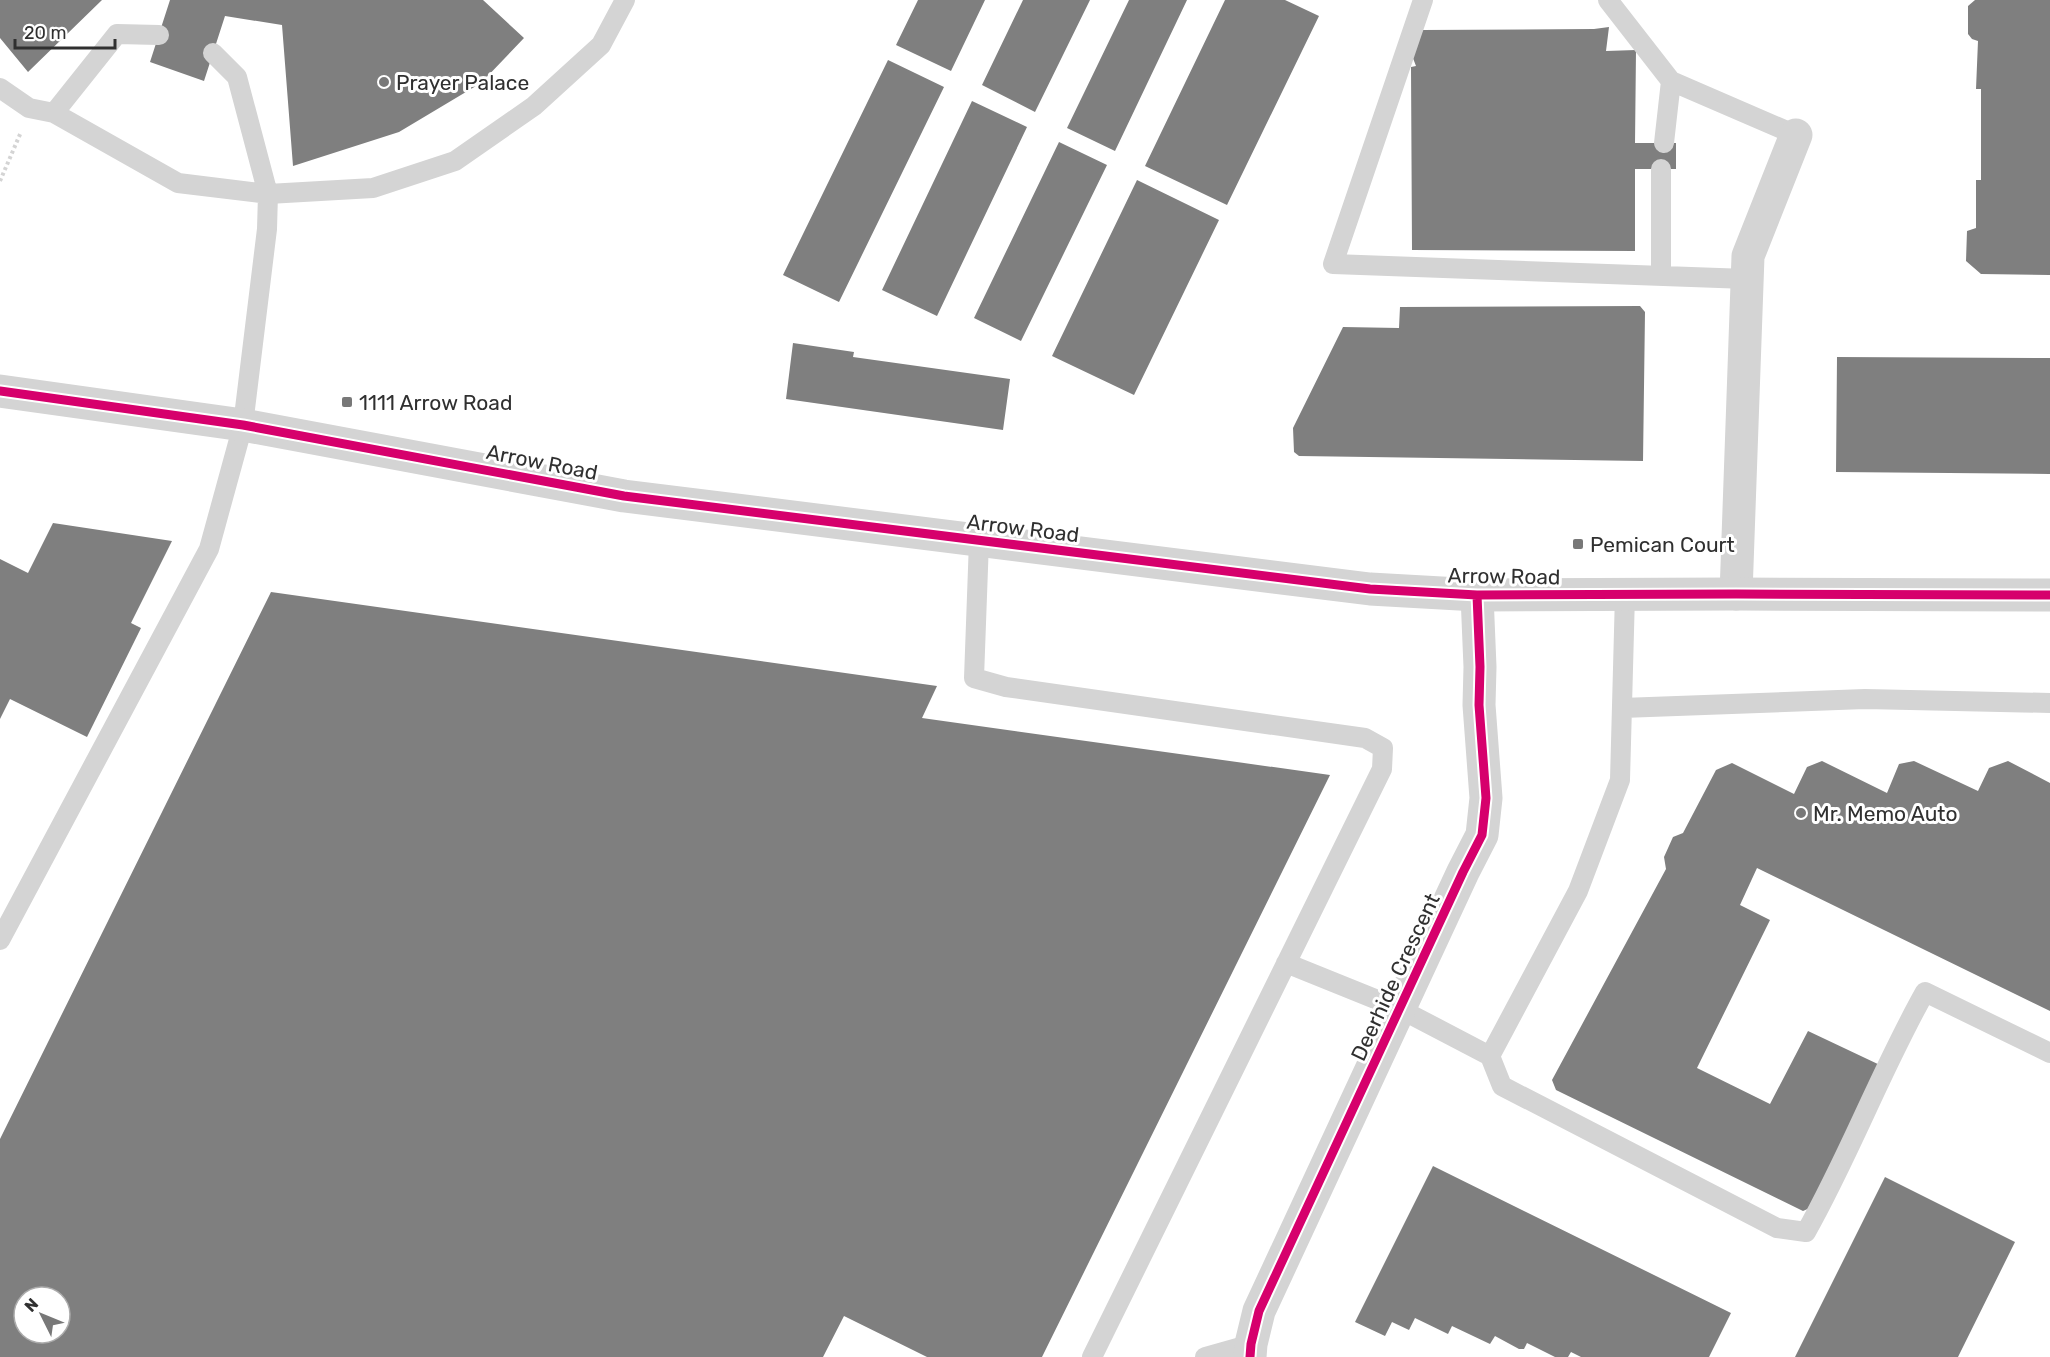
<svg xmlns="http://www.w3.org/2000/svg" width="2050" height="1357" font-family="Rubik,sans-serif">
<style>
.building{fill:#7f7f7f;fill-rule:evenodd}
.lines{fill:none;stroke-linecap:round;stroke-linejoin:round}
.path{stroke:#d4d4d4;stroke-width:4;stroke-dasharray:3 3;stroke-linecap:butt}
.service{stroke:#d4d4d4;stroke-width:20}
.minor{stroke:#d4d4d4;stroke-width:33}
.tertiary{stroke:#d4d4d4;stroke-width:33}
.cycleway-casing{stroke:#fff;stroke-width:13}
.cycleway{stroke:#d6006c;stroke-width:9}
.poi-dot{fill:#787878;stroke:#fff;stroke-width:2}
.labels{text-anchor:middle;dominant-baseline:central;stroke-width:6;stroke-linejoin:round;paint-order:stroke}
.poi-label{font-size:21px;fill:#303030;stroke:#fff;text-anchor:start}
.street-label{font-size:21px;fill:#303030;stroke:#fff}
</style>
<rect width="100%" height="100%" fill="#fff"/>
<path class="building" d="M 0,0 L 102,0 L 28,72 L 0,38 Z
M 170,0 L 483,0 L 524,38 L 481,83 L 399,132 L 293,166 L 282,25 L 225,16 L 204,81 L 150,62 Z
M 918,0 L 985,0 L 951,71 L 896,45 Z
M 1023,0 L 1090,0 L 1035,112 L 982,85 Z
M 1129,0 L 1187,0 L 1115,151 L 1067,128 Z
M 1225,0 L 1285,0 L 1319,16 L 1227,205 L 1145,166 Z
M 1975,0 L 2050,0 L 2050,275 L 1981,274 L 1966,261 L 1967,231 L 1976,228 L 1976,180 L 1981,180 L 1981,89 L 1976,89 L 1978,41 L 1972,39 L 1968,34 L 1968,6 Z
M 1609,27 L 1606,51 L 1636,50 L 1635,143 L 1676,143 L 1676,169 L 1635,169 L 1635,251 L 1412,250 L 1411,67 L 1416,66 L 1411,53 L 1422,30 L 1594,29 Z
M 888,60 L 944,87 L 839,302 L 783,275 Z
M 972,101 L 1027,127 L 937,316 L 882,290 Z
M 1059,142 L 1107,165 L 1021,341 L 974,318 Z
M 1137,180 L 1219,220 L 1134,395 L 1052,356 Z
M 1640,306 L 1645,312 L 1643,461 L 1299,456 L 1294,452 L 1293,428 L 1343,327 L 1399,328 L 1400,307 Z
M 793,343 L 854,352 L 853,357 L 1010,379 L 1003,430 L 786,399 Z
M 1837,357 L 2050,358 L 2050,474 L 1836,472 Z
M 53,523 L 172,541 L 131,623 L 141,628 L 87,737 L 10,699 L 0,719 L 0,559 L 28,573 Z
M 271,592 L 937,686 L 922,718 L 1330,775 L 1042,1357 L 927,1357 L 844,1316 L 823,1357 L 0,1357 L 0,1139 ZM 24,1297 L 60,1297 L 60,1333 L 24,1333 Z
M 1822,761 L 1887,793 L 1899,764 L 1914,761 L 1978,791 L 1989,768 L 2008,761 L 2050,783 L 2050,1011 L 1757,868 L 1740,905 L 1770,920 L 1697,1068 L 1770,1104 L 1808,1031 L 1882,1066 L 1812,1207 L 1803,1211 L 1556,1090 L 1552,1080 L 1666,869 L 1664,857 L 1673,837 L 1683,833 L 1716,770 L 1732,763 L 1794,794 L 1807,767 Z
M 1433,1166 L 1731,1313 L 1709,1357 L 1581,1357 L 1571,1352 L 1568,1357 L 1555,1357 L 1527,1343 L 1524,1349 L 1519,1349 L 1495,1336 L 1490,1344 L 1452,1326 L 1448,1334 L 1415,1318 L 1409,1330 L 1392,1322 L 1385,1336 L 1355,1322 Z
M 1885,1177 L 2015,1242 L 1958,1357 L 1795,1357 Z"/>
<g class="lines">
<path class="path" d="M 0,181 L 21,132"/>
<path class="service" d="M 1423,0 L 1333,264 L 1747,279
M 1608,0 L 1671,81 L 1796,135
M 0,88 L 29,108 L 54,113 L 178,183 L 268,194 L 373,188 L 455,161 L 534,106 L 601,45 L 625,0
M 54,113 L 117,34 L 159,35
M 1664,143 L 1671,81
M 1661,276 L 1661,169
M 979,541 L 974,678 L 1006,687 L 1365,738 L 1383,748 L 1382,769 L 1092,1357
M 1622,708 L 1865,699 L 2050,703
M 0,940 L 209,549 L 243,425 L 267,229 L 268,194 L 237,77 L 213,53
M 1286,963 L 1400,1009 L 1490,1056 L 1578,891 L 1620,780 L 1625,594
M 1490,1056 L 1502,1086 L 1777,1228 L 1806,1232 C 1850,1154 1881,1070 1925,992 L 2050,1053
M 1205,1357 L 1251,1344"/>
<path class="minor" d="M 1736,594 L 1748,256 L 1796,135
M 1250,1357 L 1251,1344 L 1259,1311 L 1463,872 L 1482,835 L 1486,798 L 1479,705 L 1480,667 L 1477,595"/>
<path class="tertiary" d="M 0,391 L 243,425 L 624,496 L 1370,589 L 1477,595 L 1736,594 L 2050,595"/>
<defs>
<path id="cycleway" d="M 0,391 L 243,425 L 624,496 L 1370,589 L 1477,595 L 1736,594 L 2050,595
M 1250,1357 L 1251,1344 L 1259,1311 L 1463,872 L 1482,835 L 1486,798 L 1479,705 L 1480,667 L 1477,595"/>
</defs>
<use href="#cycleway" class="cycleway-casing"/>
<use href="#cycleway" class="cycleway"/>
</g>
<g class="poi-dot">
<circle cx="384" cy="82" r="6"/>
<rect x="341" y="396" width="12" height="12" rx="3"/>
<rect x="1572" y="538" width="12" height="12" rx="3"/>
<circle cx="1801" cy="813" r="6"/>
</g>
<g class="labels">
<g class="poi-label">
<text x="396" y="82">Prayer Palace</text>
<text x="359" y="402">1111 Arrow Road</text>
<text x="1590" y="544">Pemican Court</text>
<text x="1813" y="813">Mr. Memo Auto</text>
</g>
<g class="street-label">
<text transform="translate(542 462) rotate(11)">Arrow Road</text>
<text transform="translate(1023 528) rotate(7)">Arrow Road</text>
<text transform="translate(1504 576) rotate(1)">Arrow Road</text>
<text transform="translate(1395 977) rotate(-65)">Deerhide Crescent</text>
</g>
</g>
<g transform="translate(42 1315) rotate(313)"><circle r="28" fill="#ffffff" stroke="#acacac" stroke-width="1.5"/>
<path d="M0-4.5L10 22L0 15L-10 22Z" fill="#787878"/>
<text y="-9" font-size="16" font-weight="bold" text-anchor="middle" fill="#303030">N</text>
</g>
<path d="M15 39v9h100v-9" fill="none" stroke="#303030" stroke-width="3"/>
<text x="24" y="39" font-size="18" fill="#303030" stroke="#ffffff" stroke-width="4.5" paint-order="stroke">20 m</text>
</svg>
